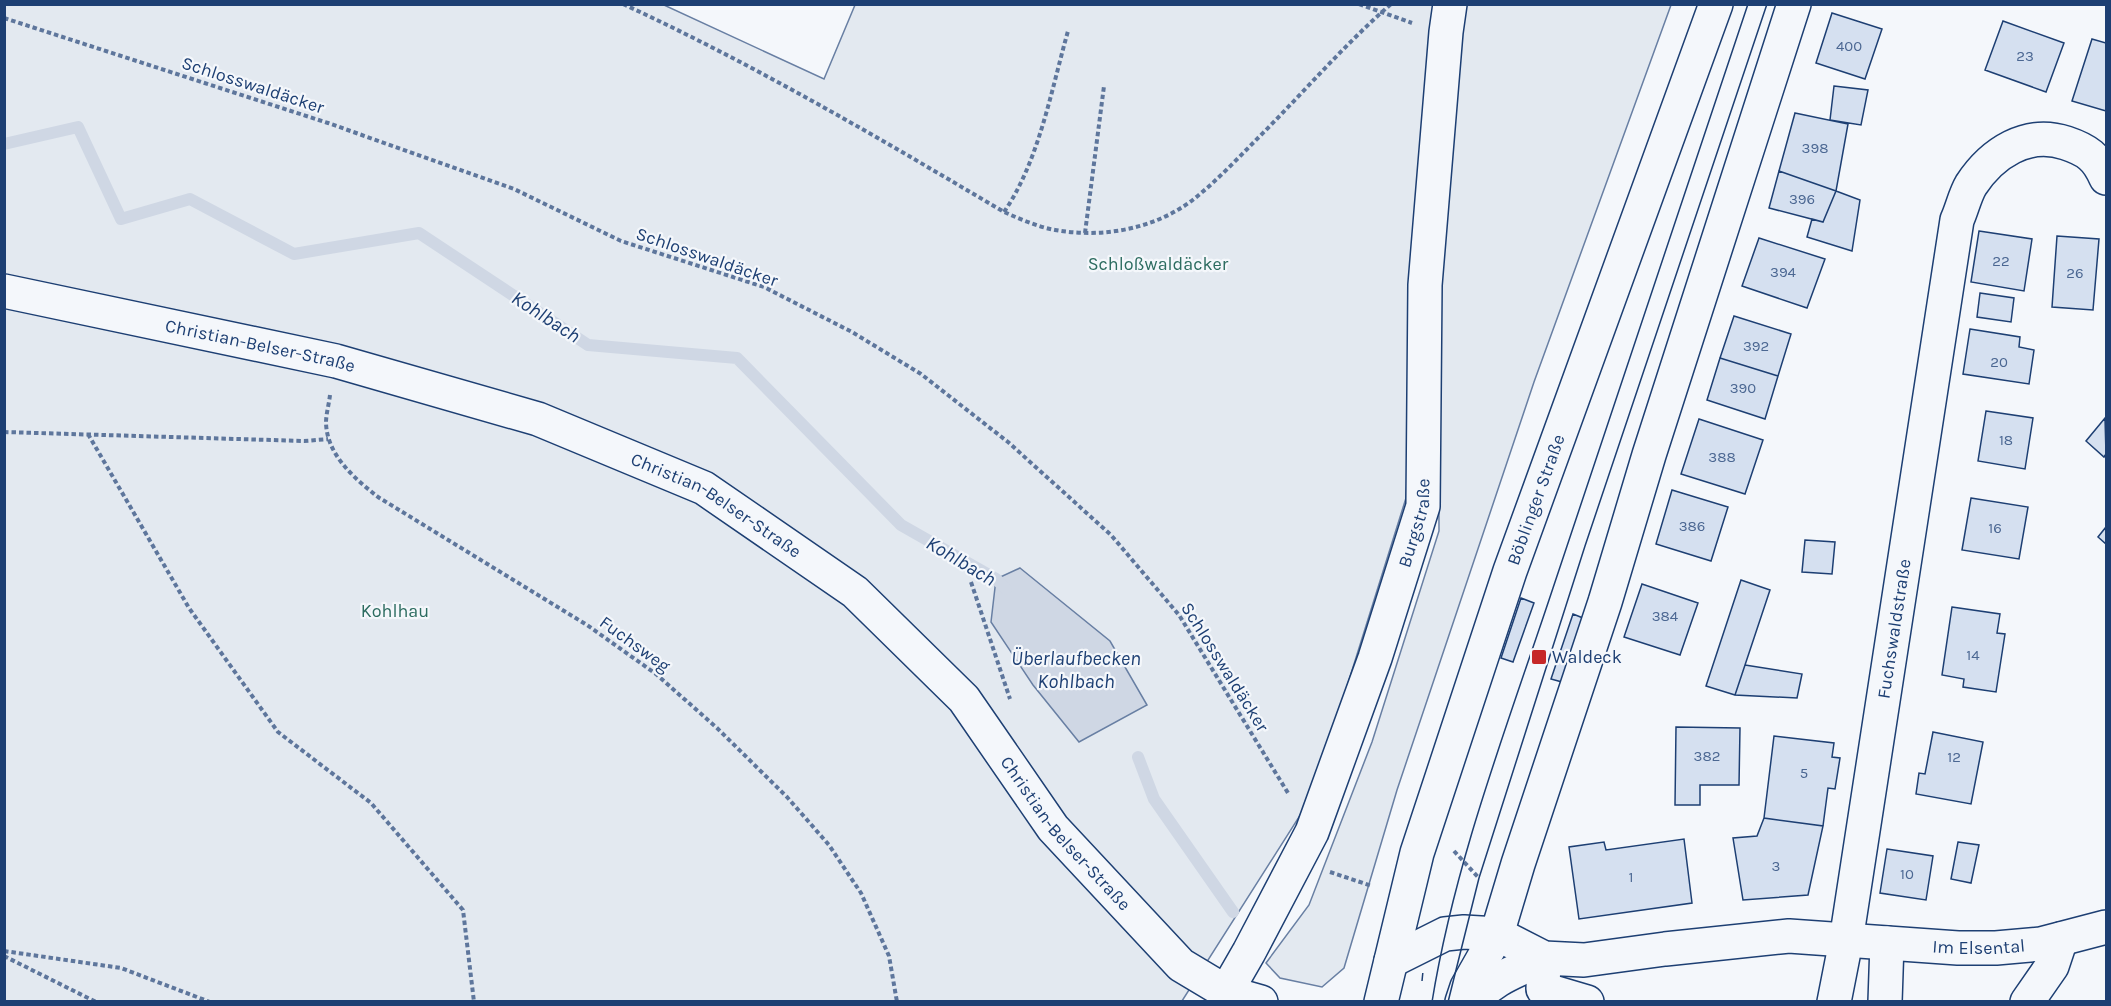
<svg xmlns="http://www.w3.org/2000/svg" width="2111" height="1006" font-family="Karla,sans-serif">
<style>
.green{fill:#e3e9f0;stroke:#687fa3;stroke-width:1.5}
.water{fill:#cfd7e4;stroke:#687fa3;stroke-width:1.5}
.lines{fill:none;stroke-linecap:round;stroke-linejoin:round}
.stream{stroke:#cfd7e4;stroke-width:12}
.building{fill:#d5e0f0;stroke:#1d3f73;stroke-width:1.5}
.minor-casing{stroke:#1d3f73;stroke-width:36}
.major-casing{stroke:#1d3f73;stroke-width:36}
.path{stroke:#5e769c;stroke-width:4;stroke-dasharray:4.5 3;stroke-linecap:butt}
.minor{stroke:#f4f7fb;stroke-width:33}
.major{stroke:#f4f7fb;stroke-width:33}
.tram{stroke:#1d3f73;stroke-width:1.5}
.fence{stroke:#1d3f73;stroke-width:1.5;stroke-dasharray:8 3;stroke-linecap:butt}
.poi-dot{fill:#c62828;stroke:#f4f7fb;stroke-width:2}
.labels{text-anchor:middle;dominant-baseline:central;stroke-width:4.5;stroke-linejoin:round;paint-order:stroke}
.number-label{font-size:15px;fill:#4b6792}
.street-label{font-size:18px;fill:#1d3f73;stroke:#f4f7fb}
.park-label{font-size:18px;fill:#2c6c60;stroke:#f4f7fb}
.poi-label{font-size:18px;fill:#1d3f73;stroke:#f4f7fb;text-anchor:start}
.water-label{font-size:20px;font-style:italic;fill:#1d3f73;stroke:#f4f7fb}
</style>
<rect width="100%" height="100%" fill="#f4f7fb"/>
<path class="green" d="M 5,5 L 664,5 L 824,79 L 855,5 L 1441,5 L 1432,50 L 1406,498 L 1313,795 L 1182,1001 L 5,1002 Z
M 1447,5 L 1671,5 L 1534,382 L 1397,790 L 1344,968 L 1322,987 L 1280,978 L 1266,963 L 1309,905 L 1372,742 L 1439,531 L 1438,282 Z"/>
<path class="water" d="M 1020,568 L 1110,641 L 1147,705 L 1079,742 L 1033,685 L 991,622 L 996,579 Z"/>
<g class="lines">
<path class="stream" d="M 4,144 L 78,127 L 121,219 L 190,199 L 294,254 L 419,233 L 588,345 L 737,358 L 901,525 L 996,579 L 1006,589
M 1138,757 L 1154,799 L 1233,912"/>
</g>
<path class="building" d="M 1832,13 L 1882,29 L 1865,79 L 1816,63 Z
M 2003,21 L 2064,43 L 2046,92 L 1985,70 Z
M 2092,39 L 2106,43 L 2106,111 L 2072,101 Z
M 1834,86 L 1868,90 L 1861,125 L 1830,120 Z
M 1795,113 L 1848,124 L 1836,191 L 1779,171 Z
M 1779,171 L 1836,191 L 1823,222 L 1769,208 Z
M 1836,191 L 1860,200 L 1852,251 L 1807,237 L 1812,219 L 1823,222 Z
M 1979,231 L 2032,239 L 2024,291 L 1971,282 Z
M 2057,236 L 2099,239 L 2093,310 L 2052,307 Z
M 1759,238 L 1825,259 L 1807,308 L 1742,286 Z
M 1980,293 L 2014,298 L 2011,322 L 1977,317 Z
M 1734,316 L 1791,334 L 1778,376 L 1720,358 Z
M 1970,329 L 2020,337 L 2019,347 L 2034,350 L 2029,384 L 1963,374 Z
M 1720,358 L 1778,376 L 1765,419 L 1707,400 Z
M 1986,411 L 2033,418 L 2025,469 L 1978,461 Z
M 2105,418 L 2106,454 L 2104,457 L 2086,441 Z
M 1699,419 L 1763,440 L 1745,494 L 1681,474 Z
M 1672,490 L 1728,507 L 1711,561 L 1656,544 Z
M 1971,498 L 2028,507 L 2019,559 L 1962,550 Z
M 2106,527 L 2106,544 L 2098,537 Z
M 1805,540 L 1835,542 L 1832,574 L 1802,572 Z
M 1741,580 L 1770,590 L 1735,695 L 1706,686 Z
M 1642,584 L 1698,603 L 1680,655 L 1624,637 Z
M 1521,598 L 1534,603 L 1513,662 L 1501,658 Z
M 1952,607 L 2000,614 L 1997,633 L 2005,634 L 1996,692 L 1963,687 L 1964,679 L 1942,675 Z
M 1573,614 L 1583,618 L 1562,682 L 1551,679 Z
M 1745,665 L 1802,674 L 1797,698 L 1735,695 Z
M 1676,727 L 1740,728 L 1739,785 L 1700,785 L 1700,805 L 1675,805 Z
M 1933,732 L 1983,742 L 1971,804 L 1916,794 L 1919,773 L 1925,774 Z
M 1774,736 L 1834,743 L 1832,757 L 1840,758 L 1835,789 L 1828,788 L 1823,826 L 1764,818 Z
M 1764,818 L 1823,826 L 1808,895 L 1743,900 L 1733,838 L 1757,836 Z
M 1684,839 L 1692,903 L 1579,919 L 1569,847 L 1604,842 L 1606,850 Z
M 1958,842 L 1979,845 L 1971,883 L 1951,879 Z
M 1887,849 L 1933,856 L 1926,900 L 1880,893 Z"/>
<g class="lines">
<defs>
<g id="minor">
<path id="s1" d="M 4,291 L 336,361 L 538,419 L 704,488 L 855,592 L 964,699 L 1053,828 L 1181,965 L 1226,992 L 1261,1002"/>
<path d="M 1544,958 L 1543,989 L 1587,1002"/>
<path id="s2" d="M 1391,961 L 1445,934 L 1464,932 L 1497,934 L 1544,958 L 1584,960 L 1665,949 L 1789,936 L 1958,948 L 1996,948 L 2041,944 L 2106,927"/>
<path id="s3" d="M 1226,992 L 1249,952 L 1312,832 L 1375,658 L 1423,506 L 1425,285 L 1446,32 L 1450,4"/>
<path d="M 1474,1002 C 1490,979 1519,970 1544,958"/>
<path id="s4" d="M 1834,1002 L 1846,941 L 1957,220 C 1962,209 1965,195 1971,185 C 1992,153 2027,130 2066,143 C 2087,150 2097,157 2106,178"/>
<path d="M 1885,1002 L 1887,943"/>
<path d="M 2027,1002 L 2052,966 L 2061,939"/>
</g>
<g id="major">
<path id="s5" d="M 1381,1002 L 1417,853 L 1510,571 L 1716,4"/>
<path d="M 1462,1002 L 1467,987 L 1497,934 L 1518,864 L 1605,602 L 1649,455 L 1794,4"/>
</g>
</defs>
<use href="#minor" class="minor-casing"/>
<use href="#major" class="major-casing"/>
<path class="path" d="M 623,4 C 755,65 879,138 1004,212 C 1020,219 1038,227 1055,230 C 1101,238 1151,230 1190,202 C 1215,183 1237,159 1259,137 C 1303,93 1344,45 1391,4
M 1359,4 L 1412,23
M 4,18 L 328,123 L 514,189 L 621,241 L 764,287 L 852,332 L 921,374 L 1008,442 L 1111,535 L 1179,615 L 1288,793
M 1004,212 C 1039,161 1051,91 1068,31
M 1085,233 L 1104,86
M 330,395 C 329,404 326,414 326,423 C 327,455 354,478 378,497 L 587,625 L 656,674 L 717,728 L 787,797 L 829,845 L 861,893 L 889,956 L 897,1002
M 4,432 L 304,441 L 328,439
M 88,434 L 189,608 L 278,732 L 371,803 L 463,910 L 474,1002
M 971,582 L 1010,699
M 1454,851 L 1478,877
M 1330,872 L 1372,886
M 4,951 L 121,968 L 210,1002
M 4,956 L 96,1002"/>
<use href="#minor" class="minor"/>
<use href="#major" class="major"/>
<path class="tram" d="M 1432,1002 C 1455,860 1508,724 1553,588 C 1618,394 1683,199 1748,4
M 1448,1002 L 1479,878 L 1585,546 L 1767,4"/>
<path class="fence" d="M 1422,981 L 1423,971
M 1399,1002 L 1400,1001
M 1421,1002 L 1421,1001"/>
</g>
<rect class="poi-dot" x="1531" y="649" width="16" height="16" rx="3"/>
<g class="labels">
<g class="number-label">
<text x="1849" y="46">400</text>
<text x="2025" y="56">23</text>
<text x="1815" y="148">398</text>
<text x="1802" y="199">396</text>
<text x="2001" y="261">22</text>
<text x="1783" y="272">394</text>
<text x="2075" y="273">26</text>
<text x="1756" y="346">392</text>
<text x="1999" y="362">20</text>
<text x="1743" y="388">390</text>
<text x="2006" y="440">18</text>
<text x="1722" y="457">388</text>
<text x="1692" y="526">386</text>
<text x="1995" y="528">16</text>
<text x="1665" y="616">384</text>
<text x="1973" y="655">14</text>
<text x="1707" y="756">382</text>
<text x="1954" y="757">12</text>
<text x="1804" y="773">5</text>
<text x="1776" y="866">3</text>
<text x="1907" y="874">10</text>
<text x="1631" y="877">1</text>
</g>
<g class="street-label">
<text transform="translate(253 85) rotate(18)">Schlosswaldäcker</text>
<text transform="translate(707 257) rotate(19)">Schlosswaldäcker</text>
<text stroke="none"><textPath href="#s1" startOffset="262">Christian-Belser-Straße</textPath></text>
<text stroke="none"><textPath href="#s5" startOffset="526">Böblinger Straße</textPath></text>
<text stroke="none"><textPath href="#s1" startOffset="748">Christian-Belser-Straße</textPath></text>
<text stroke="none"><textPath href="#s3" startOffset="508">Burgstraße</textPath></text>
<text stroke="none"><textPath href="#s4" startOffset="378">Fuchswaldstraße</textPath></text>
<text transform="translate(635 644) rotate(36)">Fuchsweg</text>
<text transform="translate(1225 667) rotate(58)">Schlosswaldäcker</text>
<text stroke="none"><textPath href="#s1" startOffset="1234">Christian-Belser-Straße</textPath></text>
<text stroke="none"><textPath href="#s2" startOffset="602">Im Elsental</textPath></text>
</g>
<g class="park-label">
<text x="1158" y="264">Schloßwaldäcker</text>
<text x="395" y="611">Kohlhau</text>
</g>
<g class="poi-label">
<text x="1552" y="657">Waldeck</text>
</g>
<g class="water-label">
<text transform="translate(546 317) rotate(33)">Kohlbach</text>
<text transform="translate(961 561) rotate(31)">Kohlbach</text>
<text x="1076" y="658">Überlaufbecken<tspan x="1076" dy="23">Kohlbach</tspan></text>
</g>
</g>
<rect width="2111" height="1006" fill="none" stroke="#1d3f73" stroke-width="12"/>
</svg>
